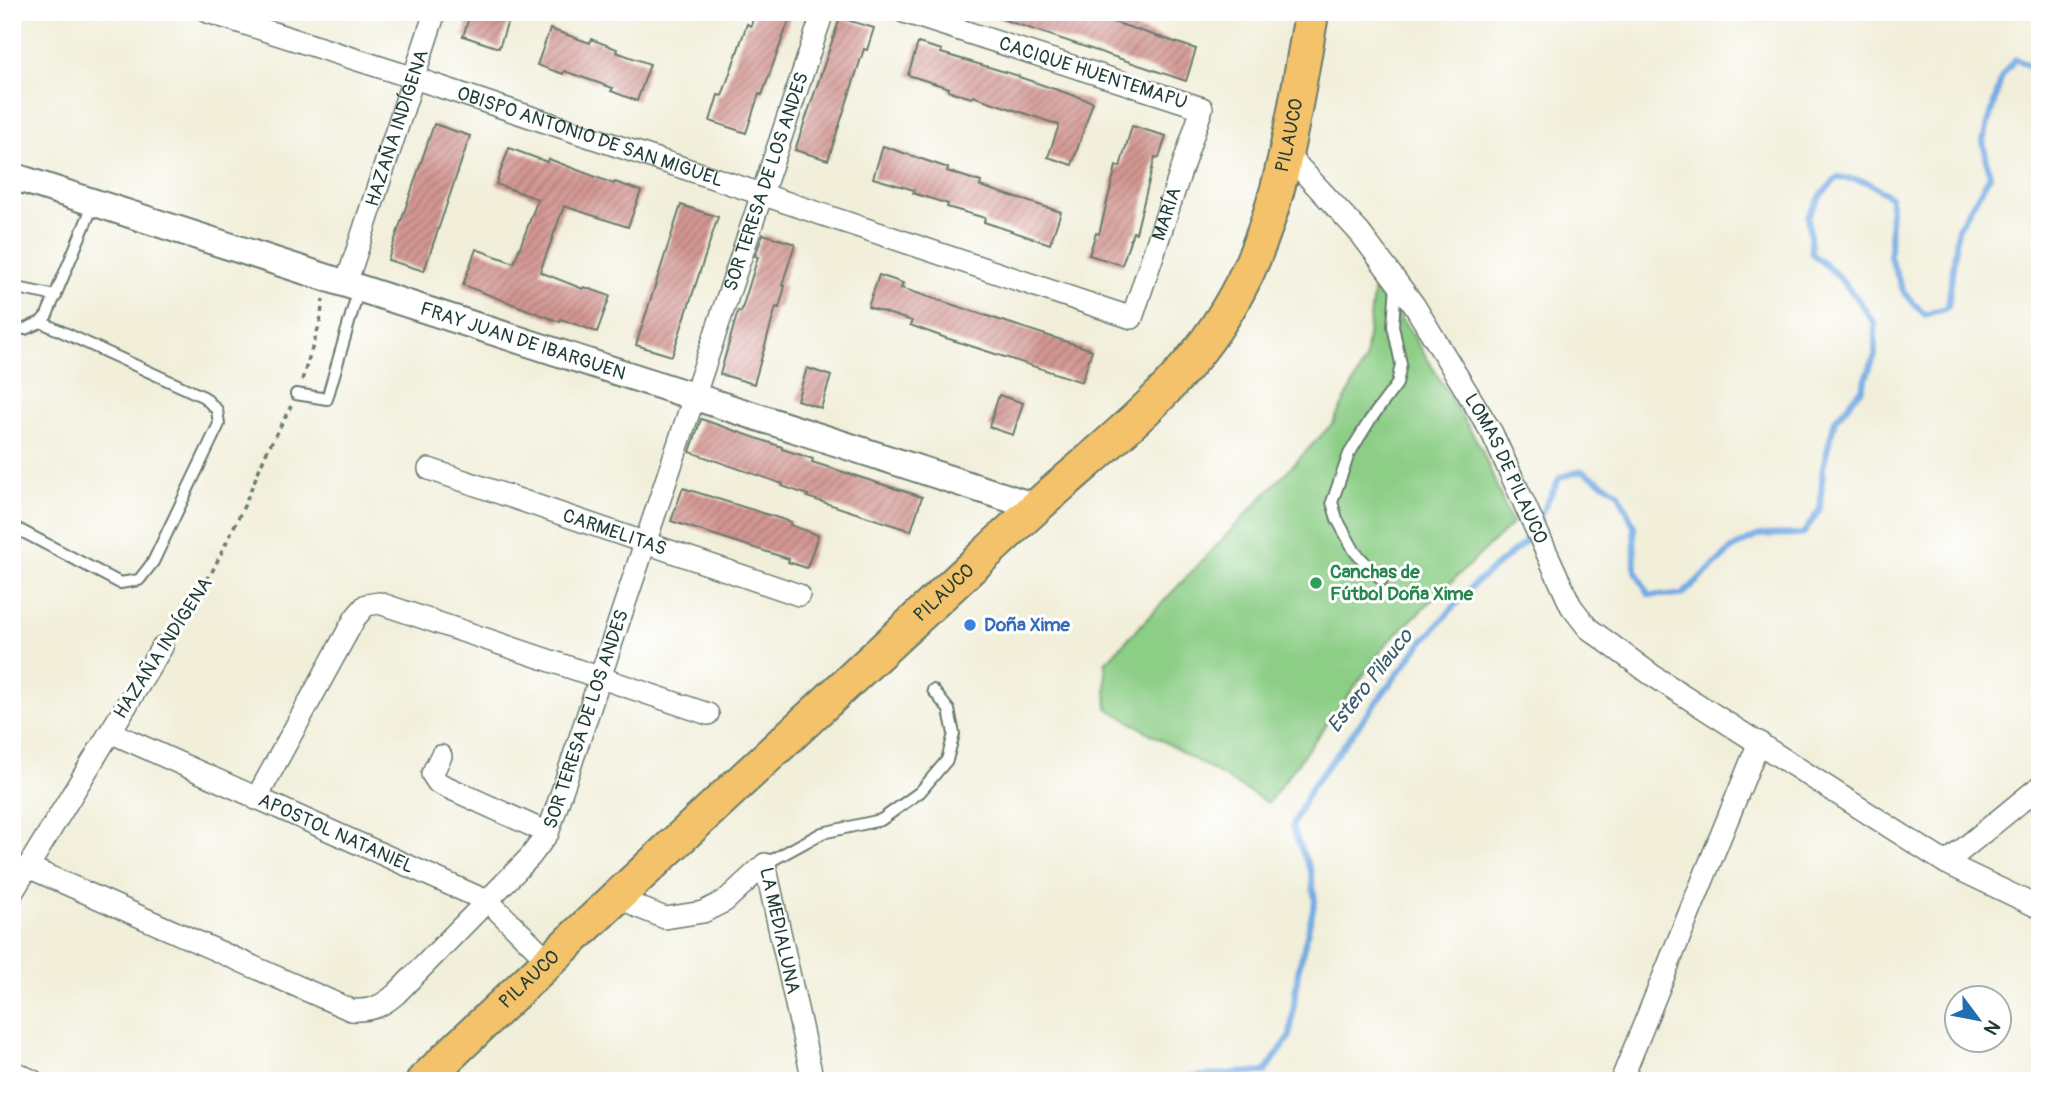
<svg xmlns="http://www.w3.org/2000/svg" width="2052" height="1093" font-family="Pangolin,sans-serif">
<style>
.garden{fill:#8cce86;stroke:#56865d;stroke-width:2}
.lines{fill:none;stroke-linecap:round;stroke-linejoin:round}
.stream{stroke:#73abe2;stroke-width:6}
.building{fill:url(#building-hatch)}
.service-casing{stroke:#687b6e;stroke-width:14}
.minor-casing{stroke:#687b6e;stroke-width:24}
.tertiary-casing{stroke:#687b6e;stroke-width:30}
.primary-casing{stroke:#687b6e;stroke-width:37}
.path{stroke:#687b6e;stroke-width:3.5;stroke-dasharray:5 5;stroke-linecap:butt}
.service{stroke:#fff;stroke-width:10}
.minor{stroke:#fff;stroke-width:21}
.tertiary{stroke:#fff;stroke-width:26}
.primary{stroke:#f3c26a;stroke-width:33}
.leisure-dot{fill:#2e9e5b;stroke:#fff;stroke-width:2.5}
.shop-dot{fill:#3f7fe0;stroke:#fff;stroke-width:2.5}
.labels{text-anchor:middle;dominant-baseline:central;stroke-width:6;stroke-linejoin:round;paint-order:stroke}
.street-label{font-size:19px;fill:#1f3d34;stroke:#fff}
.leisure-label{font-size:19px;font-weight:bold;fill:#27864d;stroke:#fff;text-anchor:start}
.shop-label{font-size:19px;font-weight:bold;fill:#366cbe;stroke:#fff;text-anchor:start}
.water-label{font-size:21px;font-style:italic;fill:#385e68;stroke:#fff}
</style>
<defs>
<pattern id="building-hatch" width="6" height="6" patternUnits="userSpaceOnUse" patternTransform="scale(1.75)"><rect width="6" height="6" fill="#d39692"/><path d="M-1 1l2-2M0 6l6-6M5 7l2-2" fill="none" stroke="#ab7c78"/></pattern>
</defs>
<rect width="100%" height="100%" fill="#fff"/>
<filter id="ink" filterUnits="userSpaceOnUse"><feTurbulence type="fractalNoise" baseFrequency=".0143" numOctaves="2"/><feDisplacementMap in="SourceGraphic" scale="14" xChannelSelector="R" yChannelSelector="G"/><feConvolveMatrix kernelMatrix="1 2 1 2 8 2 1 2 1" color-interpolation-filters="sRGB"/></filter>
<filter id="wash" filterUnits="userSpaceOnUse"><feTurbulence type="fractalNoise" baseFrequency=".00686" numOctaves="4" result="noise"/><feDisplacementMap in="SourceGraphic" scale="28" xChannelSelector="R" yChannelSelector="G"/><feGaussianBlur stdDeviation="1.57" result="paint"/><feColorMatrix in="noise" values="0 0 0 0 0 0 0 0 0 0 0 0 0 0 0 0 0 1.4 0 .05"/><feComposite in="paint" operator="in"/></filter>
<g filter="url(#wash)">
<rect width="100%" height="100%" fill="#f1eed9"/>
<path class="garden" d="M 1374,286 L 1411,332 L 1481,448 L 1512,524 L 1388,642 L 1268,803 L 1107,708 L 1105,663 L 1333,423 L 1365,361 Z"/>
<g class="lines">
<path class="stream" d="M 1537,522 L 1560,477 L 1582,471 L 1618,492 L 1634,526 L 1635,570 L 1649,595 L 1682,595 L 1733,548 L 1759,535 L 1803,534 L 1820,509 L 1823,467 L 1835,420 L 1862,389 L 1875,355 L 1875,324 L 1856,297 L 1835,273 L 1812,254 L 1808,216 L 1822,194 L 1838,177 L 1867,182 L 1891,197 L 1890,257 L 1904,293 L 1925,315 L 1948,307 L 1958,228 L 1990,176 L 1983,141 L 2002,76 L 2015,59 L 2040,71
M 1150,1081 L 1235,1073 L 1265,1072 L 1290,1036 L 1298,972 L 1315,901 L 1311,872 L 1292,827 L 1311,788 L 1419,646 L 1473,585 L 1524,543 L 1532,531"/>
</g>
<g id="blocks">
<path class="building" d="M 471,12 L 511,12 L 499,48 L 463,36 Z
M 755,12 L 792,12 L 762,95 L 759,94 L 746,133 L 710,121 L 718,95 L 722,96 L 747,24 L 751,26 Z
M 994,12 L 1083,12 L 1196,49 L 1186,81 L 993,16 Z
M 840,18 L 874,28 L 867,50 L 864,49 L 828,160 L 795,150 Z
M 550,29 L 590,43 L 591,39 L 617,49 L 616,52 L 650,64 L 637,101 L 611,91 L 613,88 L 564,71 L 563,74 L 537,65 Z
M 918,43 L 942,50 L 941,53 L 1019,76 L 1019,77 L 1093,102 L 1072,165 L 1048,157 L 1059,125 L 973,96 L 972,98 L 948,91 L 949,88 L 908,75 Z
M 434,124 L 470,136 L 424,271 L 388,260 Z
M 1132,126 L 1166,136 L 1159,158 L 1155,157 L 1136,233 L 1133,232 L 1122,265 L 1089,255 L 1096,233 L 1099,234 L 1116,166 L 1120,167 Z
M 883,146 L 948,168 L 947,171 L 981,182 L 980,186 L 1061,212 L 1050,244 L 984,222 L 985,218 L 947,207 L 948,204 L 913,193 L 914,190 L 873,178 Z
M 509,148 L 547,162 L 549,159 L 614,184 L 615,182 L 641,191 L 628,227 L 564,206 L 540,272 L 583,289 L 584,287 L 610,296 L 597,332 L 561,319 L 560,322 L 463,285 L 476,249 L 514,263 L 538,199 L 496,184 Z
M 681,205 L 718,217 L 672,356 L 636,345 Z
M 763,234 L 795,244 L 782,285 L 785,286 L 779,308 L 776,307 L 754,384 L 720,374 L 738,311 L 741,312 L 758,257 L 755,256 Z
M 879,275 L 903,283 L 901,288 L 1092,350 L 1082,382 L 946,338 L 910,325 L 912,321 L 868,307 Z
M 807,368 L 831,376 L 821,408 L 797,400 Z
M 999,395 L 1023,403 L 1013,435 L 989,427 Z
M 701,419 L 782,447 L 782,449 L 813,459 L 812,462 L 922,497 L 911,531 L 807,497 L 808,495 L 782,486 L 783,484 L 690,452 Z
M 683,488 L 791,522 L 790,525 L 818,535 L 807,568 L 788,562 L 789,559 L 671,521 Z"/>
</g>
</g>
<g filter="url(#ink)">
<use href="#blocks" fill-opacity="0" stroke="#687b6e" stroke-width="2"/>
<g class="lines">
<defs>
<path id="service" d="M 12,287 L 56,296
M 25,329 L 41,322 L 47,315 L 94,203
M 296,394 L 327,399 L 359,288
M 12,526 L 120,583 L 139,580 L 153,562 L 219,424 L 217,410 L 204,397 L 41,322
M 1382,580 L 1355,552 L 1337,519 L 1332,502 L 1349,454 L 1370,420 L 1397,384 L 1401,364 L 1393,326 L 1396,284
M 765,864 L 822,833 L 881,820 L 920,792 L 947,760 L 954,734 L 949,710 L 933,690"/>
<g id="minor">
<path id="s1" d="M 208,12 L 414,78 L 1132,318 L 1202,108 L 904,12"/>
<path id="s2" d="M 1286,153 L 1360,233 L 1414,305 L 1492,433 L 1571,606 L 1588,628 L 1652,675 L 1946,863 L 2040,908"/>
<path id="s3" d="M 346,284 L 435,12"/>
<path id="s4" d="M 429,469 L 799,595"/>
<path id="s5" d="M 110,732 L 489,902 L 548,960"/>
<path d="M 441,756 L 432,774 L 438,783 L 548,833"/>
<path d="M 256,799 L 355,618 L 366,605 L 379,603 L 708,714"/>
<path d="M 1946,863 L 2040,786"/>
<path id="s6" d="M 28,867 L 351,1010 C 371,1011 381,1007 396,994 L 530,857 L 548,833 L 823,12"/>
<path d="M 12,893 L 162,647"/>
<path id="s7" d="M 619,894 L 638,907 L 665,918 L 703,912 L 725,901 L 765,864 L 813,1081"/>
<path d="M 12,1071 L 33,1081"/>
<path d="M 1621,1081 L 1759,742"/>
</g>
<g id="tertiary">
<path id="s8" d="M 12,176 L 1036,507"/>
</g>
<g id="primary">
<path id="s9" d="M 423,1081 C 605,905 793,734 978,561 C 1008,533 1037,505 1068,479 C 1128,427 1188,377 1229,307 C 1283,217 1293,114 1312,12"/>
</g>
</defs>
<use href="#service" class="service-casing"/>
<use href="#minor" class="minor-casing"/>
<use href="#tertiary" class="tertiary-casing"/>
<use href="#primary" class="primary-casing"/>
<path class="path" d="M 302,380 L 320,323 L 323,299
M 171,629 L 213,570 L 244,506 L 266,453 L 291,406"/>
<use href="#service" class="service"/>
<use href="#minor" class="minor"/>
<use href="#tertiary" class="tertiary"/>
<use href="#primary" class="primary"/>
</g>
</g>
<circle class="leisure-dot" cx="1316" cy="583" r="7"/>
<circle class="shop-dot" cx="970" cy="625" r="7"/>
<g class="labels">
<g class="street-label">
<text transform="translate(1093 73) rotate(18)">CACIQUE HUENTEMAPU</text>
<text stroke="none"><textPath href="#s3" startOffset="164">HAZAÑA INDÍGENA</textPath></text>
<text stroke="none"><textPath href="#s9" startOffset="1302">PILAUCO</textPath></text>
<text stroke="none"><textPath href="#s1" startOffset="402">OBISPO ANTONIO DE SAN MIGUEL</textPath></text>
<text stroke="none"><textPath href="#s6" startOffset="1311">SOR TERESA DE LOS ANDES</textPath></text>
<text stroke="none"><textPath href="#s1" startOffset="1083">MARÍA</textPath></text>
<text stroke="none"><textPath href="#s8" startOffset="537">FRAY JUAN DE IBARGUEN</textPath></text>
<text stroke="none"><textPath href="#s2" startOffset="387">LOMAS DE PILAUCO</textPath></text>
<text stroke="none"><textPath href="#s4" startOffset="196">CARMELITAS</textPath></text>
<text stroke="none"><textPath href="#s9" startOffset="714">PILAUCO</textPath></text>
<text transform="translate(163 648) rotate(-57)">HAZAÑA INDÍGENA</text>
<text stroke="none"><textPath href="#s6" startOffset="744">SOR TERESA DE LOS ANDES</textPath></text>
<text stroke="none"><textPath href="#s5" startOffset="248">APOSTOL NATANIEL</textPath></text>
<text stroke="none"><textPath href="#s7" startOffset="238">LA MEDIALUNA</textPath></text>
<text stroke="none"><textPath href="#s9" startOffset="147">PILAUCO</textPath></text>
</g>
<g class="leisure-label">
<text x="1330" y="572">Canchas de<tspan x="1330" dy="22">Fútbol Doña Xime</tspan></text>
</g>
<g class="shop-label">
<text x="984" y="625">Doña Xime</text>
</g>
<g class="water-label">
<text transform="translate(1370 681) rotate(-52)">Estero Pilauco</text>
</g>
</g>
<rect width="2052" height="1093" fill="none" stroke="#fff" stroke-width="42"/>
<g transform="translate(1978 1019) rotate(122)"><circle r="33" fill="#ffffff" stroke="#a5b1ae" stroke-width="2"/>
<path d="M0-5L12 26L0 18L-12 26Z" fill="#1f6fb2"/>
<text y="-10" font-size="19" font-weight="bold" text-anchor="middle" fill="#1f3d34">N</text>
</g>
</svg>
